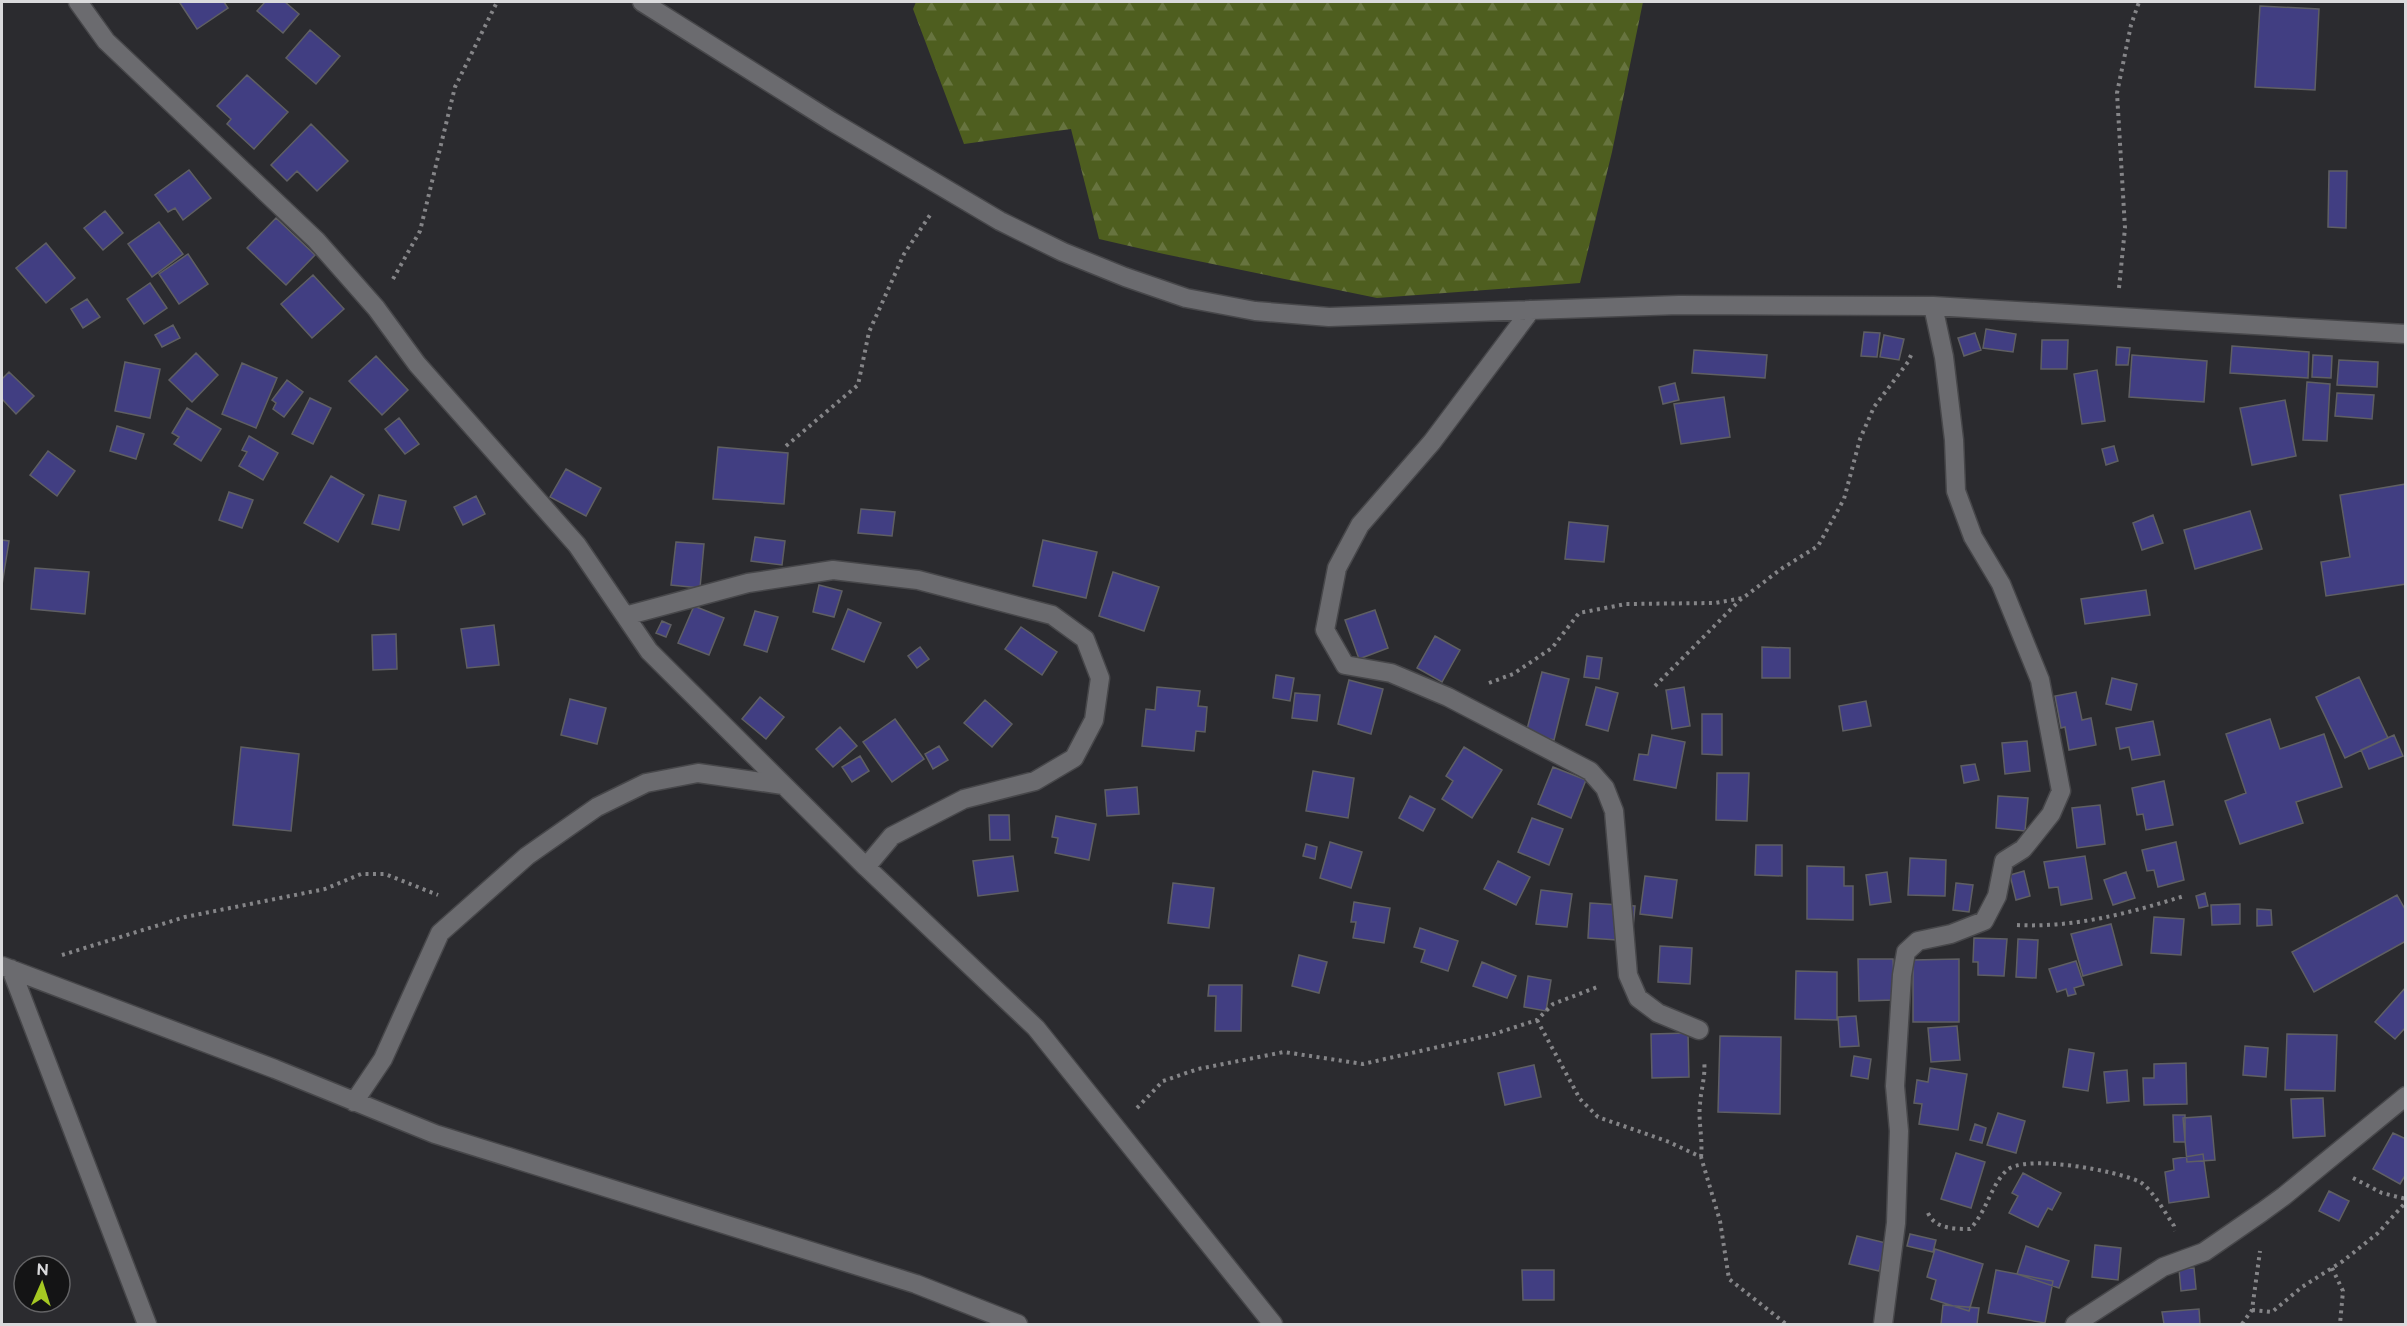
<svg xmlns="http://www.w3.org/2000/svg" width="2407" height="1326" font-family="Raleway,sans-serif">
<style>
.forest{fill:url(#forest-firs)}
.building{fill:#413e82;stroke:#5f5f63;stroke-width:1.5}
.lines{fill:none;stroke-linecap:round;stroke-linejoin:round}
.street-casing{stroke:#47474a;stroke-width:21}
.path{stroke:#858588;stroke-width:4;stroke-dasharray:3 4.5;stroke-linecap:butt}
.street{stroke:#6b6b6f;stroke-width:18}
</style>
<defs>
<pattern id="forest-firs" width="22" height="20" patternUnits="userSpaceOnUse" patternTransform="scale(1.5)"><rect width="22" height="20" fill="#4e5e1f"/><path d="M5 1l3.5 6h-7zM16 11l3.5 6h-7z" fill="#67743f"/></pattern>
</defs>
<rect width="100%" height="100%" fill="#2b2b2f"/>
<path class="forest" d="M 916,2 L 1643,2 L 1612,152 L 1580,283 L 1377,298 L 1164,254 L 1099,239 L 1071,129 L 964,144 L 913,9 Z"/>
<path class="building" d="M 182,2 L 224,2 L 228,8 L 197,29 L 180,3 Z
M 265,2 L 285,2 L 299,14 L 283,33 L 257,11 Z
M 2260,6 L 2319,9 L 2315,90 L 2255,87 Z
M 310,30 L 340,56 L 316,84 L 286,58 Z
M 247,75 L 288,112 L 254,149 L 227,124 L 231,119 L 217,106 Z
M 311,124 L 348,161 L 317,191 L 297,171 L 287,181 L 271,165 Z
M 189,170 L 211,198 L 183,220 L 175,208 L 168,212 L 155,195 Z
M 2329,171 L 2347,171 L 2346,228 L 2328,227 Z
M 105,211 L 123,233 L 103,250 L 84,228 Z
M 276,218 L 315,255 L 286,285 L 247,248 Z
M 159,222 L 183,254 L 152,277 L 128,244 Z
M 46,243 L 75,278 L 46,303 L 16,268 Z
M 188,254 L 208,284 L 179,304 L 159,274 Z
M 313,275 L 344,309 L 312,338 L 281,304 Z
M 150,283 L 167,308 L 144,324 L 127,299 Z
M 87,299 L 100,317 L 83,328 L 71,309 Z
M 173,325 L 180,338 L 162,347 L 155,335 Z
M 1986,329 L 2016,334 L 2013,352 L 1983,348 Z
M 1864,332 L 1880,333 L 1877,357 L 1861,356 Z
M 1975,333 L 1981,350 L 1964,356 L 1958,338 Z
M 1884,335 L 1904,339 L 1899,360 L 1880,357 Z
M 2042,340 L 2068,340 L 2067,369 L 2041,369 Z
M 2232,346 L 2309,352 L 2308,378 L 2230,373 Z
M 2117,347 L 2130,348 L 2128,365 L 2116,365 Z
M 1694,350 L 1767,355 L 1765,378 L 1692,373 Z
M 196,353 L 218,375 L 192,402 L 169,380 Z
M 2132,355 L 2207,361 L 2204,402 L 2129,397 Z
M 2313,355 L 2332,356 L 2331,378 L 2312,377 Z
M 376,356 L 408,390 L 382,415 L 349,381 Z
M 376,356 L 408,390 L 382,415 L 349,381 Z
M 2339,360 L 2378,362 L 2377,387 L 2337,385 Z
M 125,362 L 160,369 L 150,418 L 115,411 Z
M 242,363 L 277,378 L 256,428 L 222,414 Z
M 2097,370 L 2105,421 L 2082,424 L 2074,374 Z
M 9,372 L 34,396 L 16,414 L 2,399 L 2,379 Z
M 287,380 L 303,392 L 284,417 L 273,409 L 276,403 L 272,400 Z
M 2307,382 L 2330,384 L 2327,441 L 2303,440 Z
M 1675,383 L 1679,400 L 1663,404 L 1659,387 Z
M 2337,393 L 2374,395 L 2372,419 L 2335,416 Z
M 1724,397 L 1730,437 L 1681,444 L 1674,404 Z
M 310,398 L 331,408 L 313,444 L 292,434 Z
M 2285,400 L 2296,456 L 2252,465 L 2240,408 Z
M 187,408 L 221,429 L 201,461 L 174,444 L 179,437 L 172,433 Z
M 399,418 L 419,444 L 405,454 L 385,429 Z
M 117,426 L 144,434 L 136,459 L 110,451 Z
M 249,436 L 278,453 L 263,480 L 239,466 L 247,452 L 242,450 Z
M 2114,446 L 2118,461 L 2106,465 L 2102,449 Z
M 718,447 L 788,453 L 784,504 L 713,499 Z
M 48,451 L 75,471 L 57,496 L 30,475 Z
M 566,469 L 601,488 L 586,516 L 550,497 Z
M 331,476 L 364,495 L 338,542 L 304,523 Z
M 2406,484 L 2406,584 L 2326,596 L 2321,562 L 2350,557 L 2340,495 Z
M 229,492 L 253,500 L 242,528 L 219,520 Z
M 379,495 L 406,501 L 399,530 L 372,524 Z
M 476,496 L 485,514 L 463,525 L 454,507 Z
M 861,509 L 895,512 L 892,536 L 858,533 Z
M 2250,511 L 2262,549 L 2195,569 L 2184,530 Z
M 2153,515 L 2163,543 L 2142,550 L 2133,523 Z
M 1569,522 L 1608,526 L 1604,562 L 1565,559 Z
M 755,537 L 785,541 L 782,565 L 751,561 Z
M 2,540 L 9,541 L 2,585 Z
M 1043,540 L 1097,552 L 1086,598 L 1033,586 Z
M 676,542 L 704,544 L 700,588 L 671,585 Z
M 35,568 L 89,572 L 85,614 L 31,609 Z
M 1113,572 L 1159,587 L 1144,631 L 1099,616 Z
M 819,585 L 842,591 L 834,617 L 813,612 Z
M 2146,590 L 2150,615 L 2085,624 L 2081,599 Z
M 694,606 L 724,618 L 709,655 L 678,643 Z
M 848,609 L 881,623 L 864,662 L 832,649 Z
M 1375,610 L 1388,648 L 1359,659 L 1345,620 Z
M 755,611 L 778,617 L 767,652 L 744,645 Z
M 662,621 L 671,625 L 666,637 L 656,633 Z
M 494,625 L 499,665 L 467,668 L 461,629 Z
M 1021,627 L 1057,652 L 1042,675 L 1005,649 Z
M 396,634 L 397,669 L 373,670 L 372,635 Z
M 1435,636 L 1460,650 L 1442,682 L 1417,668 Z
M 920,647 L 929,659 L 917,668 L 908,656 Z
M 1762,647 L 1790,648 L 1790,678 L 1762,678 Z
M 1587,656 L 1602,658 L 1599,679 L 1584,677 Z
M 1542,672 L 1569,679 L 1554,740 L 1526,733 Z
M 1276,675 L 1294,678 L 1290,701 L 1273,698 Z
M 2359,677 L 2388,738 L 2345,758 L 2316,697 Z
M 2112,678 L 2137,684 L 2131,710 L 2106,704 Z
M 1349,680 L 1383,689 L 1371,734 L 1338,724 Z
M 1157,687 L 1200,691 L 1198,706 L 1207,707 L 1205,732 L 1196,731 L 1194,751 L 1142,746 L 1146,709 L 1155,710 Z
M 1596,687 L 1618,693 L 1608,731 L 1586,725 Z
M 1684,687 L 1690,726 L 1672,729 L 1666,690 Z
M 2076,692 L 2082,720 L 2091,718 L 2096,745 L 2069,750 L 2065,727 L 2061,728 L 2055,696 Z
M 1295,693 L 1320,695 L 1317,721 L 1292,718 Z
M 760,697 L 784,717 L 766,739 L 742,719 Z
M 570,699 L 606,708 L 597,744 L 561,735 Z
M 985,700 L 1012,724 L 992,747 L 964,723 Z
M 1866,701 L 1871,726 L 1843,731 L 1839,706 Z
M 1702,714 L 1722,714 L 1722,755 L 1702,754 Z
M 895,719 L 924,759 L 892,782 L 863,742 Z
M 2270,719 L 2280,749 L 2324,734 L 2342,787 L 2296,802 L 2303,823 L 2240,844 L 2225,801 L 2246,793 L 2226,734 Z
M 2153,721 L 2160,755 L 2132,760 L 2129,747 L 2120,749 L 2116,728 Z
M 840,727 L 857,746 L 833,767 L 816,749 Z
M 1652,735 L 1685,742 L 1676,788 L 1634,780 L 1639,754 L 1648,755 Z
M 2394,735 L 2403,756 L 2369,769 L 2361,750 Z
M 2027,741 L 2030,771 L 2005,774 L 2002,743 Z
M 939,746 L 948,760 L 933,769 L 925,754 Z
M 241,747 L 299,754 L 291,831 L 233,825 Z
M 1464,747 L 1502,770 L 1472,818 L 1442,799 L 1453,781 L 1446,776 Z
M 860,756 L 869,771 L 852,782 L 842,767 Z
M 1975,764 L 1979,780 L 1964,783 L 1961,766 Z
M 1553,767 L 1586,780 L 1571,818 L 1538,804 Z
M 1313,771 L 1354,778 L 1348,818 L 1306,811 Z
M 1717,773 L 1749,773 L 1747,821 L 1716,820 Z
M 2164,781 L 2173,825 L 2146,830 L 2143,814 L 2137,815 L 2132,788 Z
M 1137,787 L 1139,814 L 1107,816 L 1105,790 Z
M 1410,796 L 1435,809 L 1423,831 L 1399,818 Z
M 1998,796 L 2028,798 L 2025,831 L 1996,828 Z
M 2100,805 L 2105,844 L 2077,848 L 2072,808 Z
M 989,815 L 1009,815 L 1010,840 L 990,840 Z
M 1056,816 L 1096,824 L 1089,860 L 1055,853 L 1058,838 L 1052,837 Z
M 1532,818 L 1563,829 L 1549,865 L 1518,852 Z
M 1330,842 L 1362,852 L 1351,888 L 1320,878 Z
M 2176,842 L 2184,880 L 2158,887 L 2154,870 L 2147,871 L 2142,850 Z
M 1306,844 L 1317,847 L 1315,859 L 1303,856 Z
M 1756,845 L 1782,845 L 1782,876 L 1755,875 Z
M 1013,856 L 1018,891 L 978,896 L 973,861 Z
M 2085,856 L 2092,899 L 2061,905 L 2058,887 L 2049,888 L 2044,862 Z
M 1910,858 L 1946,860 L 1945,896 L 1908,895 Z
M 1498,861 L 1530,877 L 1516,905 L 1484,889 Z
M 1807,866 L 1844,867 L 1844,886 L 1853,886 L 1853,920 L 1807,919 Z
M 2024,871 L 2030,896 L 2016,900 L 2010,875 Z
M 1887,872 L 1891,902 L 1870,905 L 1866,875 Z
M 2126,872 L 2135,898 L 2113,905 L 2104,880 Z
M 1645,876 L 1677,880 L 1672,918 L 1640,914 Z
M 1173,883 L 1214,888 L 1209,928 L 1168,923 Z
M 1956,883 L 1973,885 L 1969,912 L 1953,910 Z
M 1541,890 L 1572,894 L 1567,927 L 1536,924 Z
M 2205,893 L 2208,906 L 2199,908 L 2196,896 Z
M 2397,895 L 2406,911 L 2406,941 L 2314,992 L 2292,952 Z
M 1354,902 L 1390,908 L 1384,943 L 1353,938 L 1356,922 L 1351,922 Z
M 1590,903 L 1635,906 L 1632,941 L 1588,938 Z
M 2240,904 L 2240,924 L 2212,925 L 2211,905 Z
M 2257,909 L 2271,910 L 2272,925 L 2257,926 Z
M 2154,917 L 2184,919 L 2181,955 L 2151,953 Z
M 2111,924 L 2122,965 L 2083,976 L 2071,934 Z
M 1420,928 L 1458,941 L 1448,971 L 1421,962 L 1425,950 L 1414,947 Z
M 1974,938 L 2007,939 L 2004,976 L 1978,975 L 1978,962 L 1973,962 Z
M 2018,939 L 2038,940 L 2036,978 L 2016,977 Z
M 1660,946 L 1692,948 L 1690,984 L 1658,982 Z
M 1299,955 L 1327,962 L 1319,993 L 1292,986 Z
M 1858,959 L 1893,959 L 1895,1000 L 1859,1001 Z
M 1959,959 L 1959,1022 L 1913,1022 L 1913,960 Z
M 2076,961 L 2084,985 L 2074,988 L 2076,994 L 2068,996 L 2066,989 L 2057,992 L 2049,969 Z
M 1482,962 L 1516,976 L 1507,998 L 1473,986 Z
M 1796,971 L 1837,972 L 1837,1020 L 1795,1019 Z
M 1528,976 L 1551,980 L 1546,1011 L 1524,1007 Z
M 1209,985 L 1242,985 L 1241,1031 L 1215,1031 L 1216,996 L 1208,996 Z
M 2406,987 L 2406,1027 L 2395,1039 L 2375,1022 Z
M 1856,1016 L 1859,1046 L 1840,1047 L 1838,1017 Z
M 1957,1026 L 1960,1060 L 1931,1062 L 1928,1028 Z
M 1688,1033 L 1689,1077 L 1652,1078 L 1651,1034 Z
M 2287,1034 L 2337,1035 L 2335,1091 L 2285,1090 Z
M 1720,1036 L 1781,1037 L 1780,1114 L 1718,1112 Z
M 2245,1046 L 2268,1048 L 2266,1077 L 2243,1075 Z
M 2069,1049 L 2094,1053 L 2088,1091 L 2063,1087 Z
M 1854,1056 L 1871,1059 L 1868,1079 L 1851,1076 Z
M 2186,1063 L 2187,1104 L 2144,1105 L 2143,1078 L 2154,1078 L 2154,1064 Z
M 1534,1065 L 1541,1097 L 1505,1105 L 1498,1073 Z
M 1930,1068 L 1967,1074 L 1958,1130 L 1919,1124 L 1922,1104 L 1914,1103 L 1917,1080 L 1928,1082 Z
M 2127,1070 L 2129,1101 L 2107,1103 L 2104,1072 Z
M 2323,1098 L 2325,1136 L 2293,1138 L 2291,1099 Z
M 1998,1113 L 2025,1121 L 2016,1153 L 1987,1145 Z
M 2173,1115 L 2185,1115 L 2185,1142 L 2174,1142 Z
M 2211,1116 L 2215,1160 L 2187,1162 L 2183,1118 Z
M 1975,1124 L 1986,1128 L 1982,1143 L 1970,1140 Z
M 2393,1133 L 2406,1139 L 2406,1174 L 2400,1184 L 2373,1169 Z
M 2393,1133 L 2406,1139 L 2406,1174 L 2400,1184 L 2373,1169 Z
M 1956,1153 L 1985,1162 L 1971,1208 L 1941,1199 Z
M 2203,1154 L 2209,1197 L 2169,1203 L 2165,1172 L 2174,1170 L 2173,1159 Z
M 2023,1173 L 2061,1193 L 2052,1210 L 2048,1208 L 2038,1227 L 2009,1213 L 2018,1196 L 2012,1193 Z
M 2329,1191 L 2349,1201 L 2339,1221 L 2319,1211 Z
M 1910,1234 L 1936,1240 L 1933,1252 L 1907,1246 Z
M 1857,1236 L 1886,1243 L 1879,1271 L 1849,1264 Z
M 2095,1245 L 2121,1248 L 2118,1280 L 2092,1277 Z
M 2026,1246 L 2069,1261 L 2059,1288 L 2017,1274 Z
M 1935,1249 L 1983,1264 L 1969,1311 L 1931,1299 L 1936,1280 L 1927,1277 Z
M 2194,1268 L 2196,1289 L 2181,1291 L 2179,1269 Z
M 1522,1270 L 1554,1270 L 1554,1300 L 1523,1300 Z
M 1996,1270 L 2053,1281 L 2045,1323 L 1988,1313 Z
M 1943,1305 L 1979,1308 L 1977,1324 L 1941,1324 Z
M 2199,1309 L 2200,1324 L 2164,1324 L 2162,1312 Z"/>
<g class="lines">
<defs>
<path id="street" d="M 78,2 L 106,41 L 316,240 L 376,308 L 417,364 L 577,545 L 649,651 L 866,867 L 1036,1028 L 1273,1324
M 642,2 L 831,121 L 1000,221 L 1063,252 L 1125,277 L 1186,298 L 1255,311 L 1329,317 L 1679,305 L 1933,306 L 2406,334
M 1531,310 L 1432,442 L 1360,525 L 1337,568 L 1325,630 L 1345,665 L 1391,673 L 1448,697 L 1590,771 L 1605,788 L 1614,811 L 1628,975 L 1638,998 L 1658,1013 L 1699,1030
M 625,616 L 748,583 L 833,570 L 918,580 L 1052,615 L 1085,639 L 1100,678 L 1094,720 L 1074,758 L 1035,781 L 964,799 L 892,836 L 866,867
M 2,966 L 275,1069 L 435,1134 L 916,1284 L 1018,1324
M 11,969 L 147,1324
M 354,1102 L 383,1059 L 440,933 L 527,856 L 597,807 L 646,783 L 698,773 L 783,785
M 1883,1324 L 1896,1223 L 1899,1131 L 1895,1086 L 1902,975 L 1906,952 L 1918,941 L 1951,934 L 1984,921 L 1997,896 L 2004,861 L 2023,849 L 2051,814 L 2061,791 L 2040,680 L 2001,584 L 1973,537 L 1956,491 L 1954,440 L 1944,357 L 1933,306
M 2075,1324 L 2163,1267 L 2204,1252 L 2262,1212 L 2284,1196 L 2406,1096"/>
</defs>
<use href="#street" class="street-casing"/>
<path class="path" d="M 393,279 L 420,231 L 455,87 L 497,2
M 2119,288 L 2125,228 L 2117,93 L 2131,25 L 2139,2
M 786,446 L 858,385 L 869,332 L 904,254 L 930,215
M 1489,683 L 1513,674 L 1552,648 L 1579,613 L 1626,604 L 1715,603 L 1743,598 L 1781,569 L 1818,546 L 1844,499 L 1860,439 L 1874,407 L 1908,362 L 1912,353
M 1655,686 L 1742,598
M 2017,925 C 2074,928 2130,913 2184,896
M 62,955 L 185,917 L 325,889 L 361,874 L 385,874 L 438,895
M 1537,1020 L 1580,1099 L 1598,1117 L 1669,1142 L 1701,1157 L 1720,1221 L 1729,1279 L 1786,1324
M 1137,1108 L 1163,1081 L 1198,1069 L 1284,1052 L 1363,1064 L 1491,1035 L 1537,1020 L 1553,1004 L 1600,986
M 1701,1157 C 1703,1139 1698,1121 1700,1104 C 1701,1089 1706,1075 1704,1060
M 2353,1178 L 2382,1193 L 2406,1199
M 1928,1213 C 1935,1229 1955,1229 1970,1229 C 1987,1211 1990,1187 2006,1171 C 2023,1153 2119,1171 2140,1182 C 2152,1189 2166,1214 2174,1226 L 2175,1231
M 2332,1268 L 2343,1291 L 2340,1324
M 2252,1310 L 2272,1312 L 2302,1287 L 2343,1261 L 2378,1233 L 2406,1202
M 2242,1324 L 2252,1310 L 2260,1251"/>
<use href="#street" class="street"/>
</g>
<rect width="2407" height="1326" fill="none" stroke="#dadadc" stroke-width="6"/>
<g transform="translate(42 1284) rotate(3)"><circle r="28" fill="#141415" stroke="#636365" stroke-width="1.5"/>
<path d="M0-4.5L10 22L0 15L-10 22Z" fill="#a5c822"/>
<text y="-9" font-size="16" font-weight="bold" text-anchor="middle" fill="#dadadc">N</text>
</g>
</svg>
